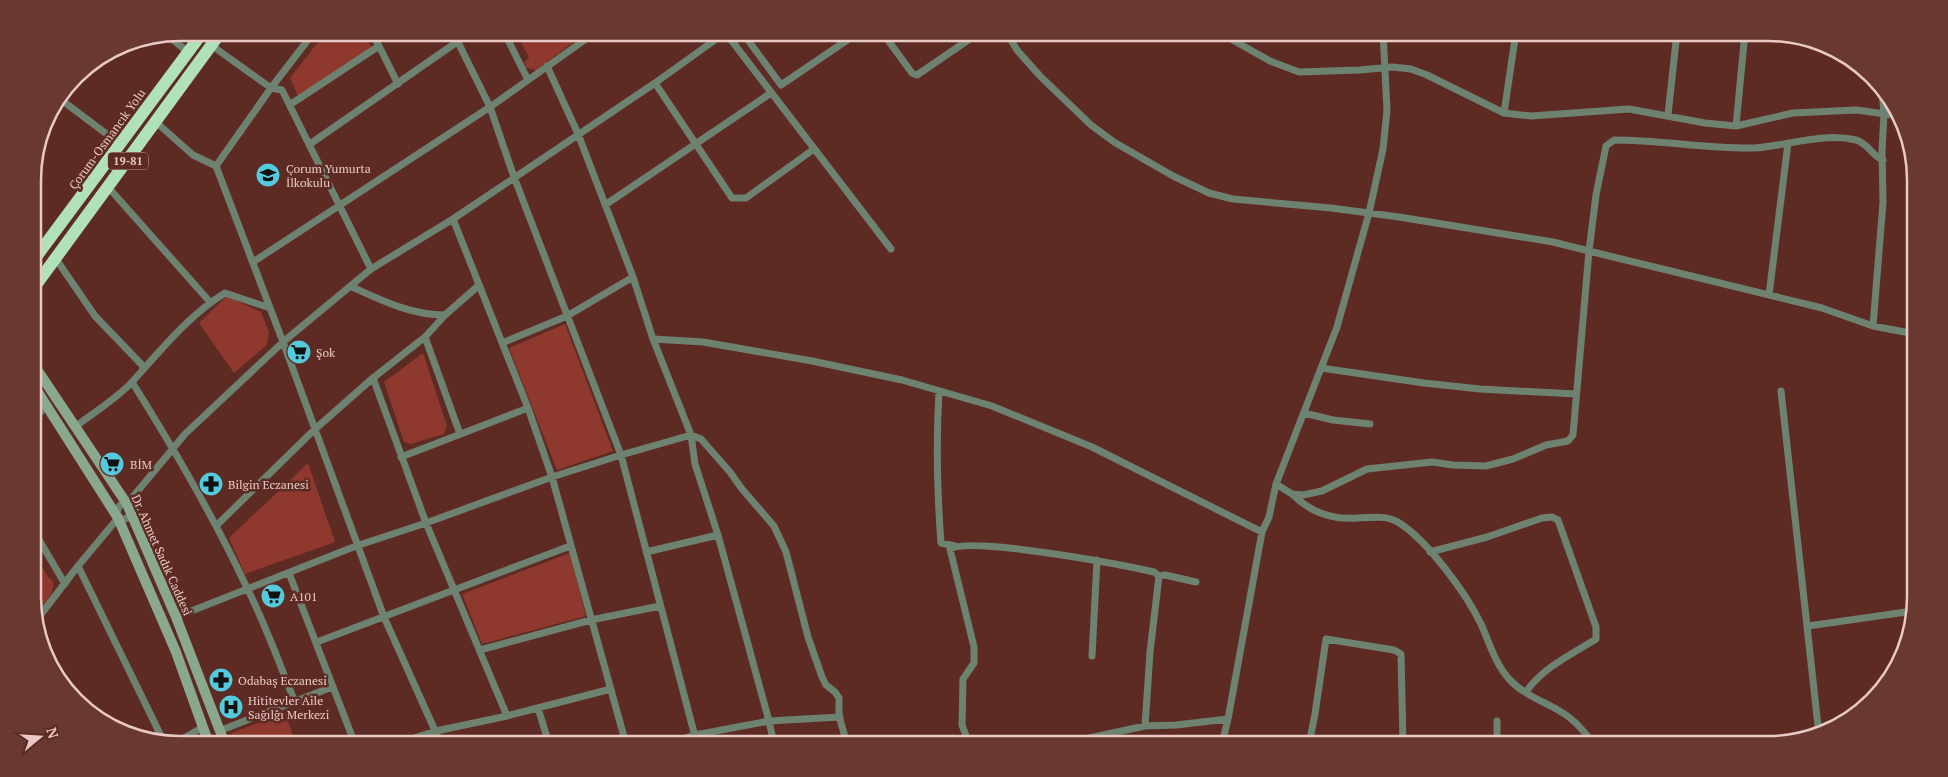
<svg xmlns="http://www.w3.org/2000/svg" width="1948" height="777" font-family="'PT Serif',serif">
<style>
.green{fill:#8f382d}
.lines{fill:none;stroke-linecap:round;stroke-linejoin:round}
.street{stroke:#6e8271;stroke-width:7}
.secondary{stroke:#89a88e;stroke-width:10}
.highway{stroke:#b1e1b8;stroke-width:12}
.labels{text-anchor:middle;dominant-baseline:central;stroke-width:5;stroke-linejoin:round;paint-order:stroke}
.shield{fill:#5d2b24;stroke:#bf9a94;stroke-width:1}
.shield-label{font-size:11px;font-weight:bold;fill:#e9c9c4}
.street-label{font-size:12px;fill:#e9c9c4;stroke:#5d2b24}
.poi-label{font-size:12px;fill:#e9c9c4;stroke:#5d2b24;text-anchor:start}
.rim{fill:none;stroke:#e9c9c4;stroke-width:2.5}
</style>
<rect width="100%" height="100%" fill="#5d2b24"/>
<path class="green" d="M 325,33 L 363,33 L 372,48 L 298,96 L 290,78 Z
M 516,33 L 586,33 L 536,70 L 527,68 L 524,63 L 529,57 Z
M 227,296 L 261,312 L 269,332 L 267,345 L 234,373 L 199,323 Z
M 565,324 L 613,451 L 557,470 L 509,348 Z
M 423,353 L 447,426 L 444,434 L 411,444 L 404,442 L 384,382 Z
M 308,463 L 335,542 L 245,574 L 229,538 Z
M 570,553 L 586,616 L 482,644 L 462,594 Z
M 35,556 L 49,578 L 53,581 C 56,593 42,605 35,614 Z
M 285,713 L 296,744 L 236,744 L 231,733 Z"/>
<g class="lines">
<path class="street" d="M 372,32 L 398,84
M 453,32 L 490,107 L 514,177 L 621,455 L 697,744
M 504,32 L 528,80
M 725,32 L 891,249
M 742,32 L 781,85 L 859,32
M 882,32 L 912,73 L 917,75 L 980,32
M 1006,32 L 1017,50 L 1041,77 L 1091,125 L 1114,142 L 1173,176 L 1209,193 L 1233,199 L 1331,208 L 1399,217 L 1553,242 L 1589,251 L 1573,435 L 1568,441 L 1546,445 L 1513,459 L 1486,466 L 1453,465 L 1432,462 L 1367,469 L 1322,491 L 1303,495 L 1292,494 L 1276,484 L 1269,517 L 1262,532
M 1215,32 L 1224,35 L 1225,33
M 167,35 L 188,52
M 1224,35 L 1270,61 L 1299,72 L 1360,70 L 1392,67 L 1411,69 L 1427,75 L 1504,113 L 1531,116 L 1629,109 L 1705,123 L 1736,126 L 1793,113 L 1856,110 L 1893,115
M 211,45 L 271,88 L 282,90 L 371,269
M 547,66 L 578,134 L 633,277 L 653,339 L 691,435 L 695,464 L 718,535 L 769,721 L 840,717
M 655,83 L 732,198 L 746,198 L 814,149
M 60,99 L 120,144
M 291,104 L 379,46
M 1504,113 L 1516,32
M 1668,115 L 1677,32
M 157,123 L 193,155 L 216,166 L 283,342 L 384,617 L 441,744
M 1736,126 L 1745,32
M 310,144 L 457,42
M 1883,160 C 1872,156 1868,143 1856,140 C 1823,132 1787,146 1754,148 C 1707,149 1661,140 1614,140 L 1606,146 L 1596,195 L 1589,251 L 1822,308 L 1873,326 L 1915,334
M 216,166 L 271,88 L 314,32
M 108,187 L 210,302
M 605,205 L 771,93
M 453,219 L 528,408 L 552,477 L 626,744
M 56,259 L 95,316 L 144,367
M 253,262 L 490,107 L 596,32
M 352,287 C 383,301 411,315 445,315
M 1769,295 L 1788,143
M 1873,326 L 1883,202 L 1882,151 L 1884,114 L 1882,90
M 425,337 L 460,434
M 653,339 L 703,342 L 812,361 L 902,380 L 992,406 L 1092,447 L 1262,532 L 1228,719 L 1222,744
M 502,343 L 567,316 L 633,277
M 1321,368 L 1424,383 L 1480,389 L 1576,394
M 373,378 L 426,523 L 507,716
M 132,382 C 174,449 213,515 246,586 C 265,623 279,663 295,702
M 939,391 C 936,442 937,492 941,543 L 955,546
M 1781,391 L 1819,735
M 1304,413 L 1333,420 L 1370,424
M 34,420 L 46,405
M 75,427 C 92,414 120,396 133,381 C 160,351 190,314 225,293 L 270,308
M 401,457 L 528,408
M 1276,484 L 1337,327 L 1369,213 L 1383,149 L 1387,110 L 1383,32
M 1292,494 C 1310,512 1332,520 1357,518 C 1374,518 1386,514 1401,524 C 1429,543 1466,593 1481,624 C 1490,644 1495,664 1510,680 C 1523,694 1542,701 1558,710 C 1573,718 1584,730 1593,744
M 116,514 L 120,505 L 127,504 L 185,434 L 283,342 L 371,269 L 453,219 L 655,83 L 726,32
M 217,525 L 314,430 L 373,378 L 425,337 L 445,315 L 478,286
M 35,533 L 65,584
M 646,552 L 718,535
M 1430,552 L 1487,537 L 1542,518 L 1552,517 L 1558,520 L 1596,627 L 1596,639 C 1572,654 1542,668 1526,692
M 78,566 L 164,742
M 289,573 L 355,744
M 1159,576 L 1165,575 L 1196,582
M 176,617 L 356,546 L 426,523 L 552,477 L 621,455 L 691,435 L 701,439 L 730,472 L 742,489 L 774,526 L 786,552 L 808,637 L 822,677 L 826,685 L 835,692 L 839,698 L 839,716 L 847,744
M 35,622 L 78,566 L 118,518 C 123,521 127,519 131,515 L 131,511
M 1808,626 L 1913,611
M 317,642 L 570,546
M 480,650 L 591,620 L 660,606
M 1092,656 L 1097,560
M 538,708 L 549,744
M 219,731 L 332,687
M 174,744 L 203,727
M 395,744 L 436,731 L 507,716 L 611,689
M 664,744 L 695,735 L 769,721 L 774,744
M 969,744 L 962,725 L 963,679 L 974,663 L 974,647 L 950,549 C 970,536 1123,565 1154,572 L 1159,576 L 1150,652 L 1145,726
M 1061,744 L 1145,726 L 1176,725 L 1228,719
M 1309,744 L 1315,714 L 1326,639 L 1394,650 L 1401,654 L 1403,744
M 1497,744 L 1497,721"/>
<path class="secondary" d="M 34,365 L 127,504 L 176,617 L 225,744
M 34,386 L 118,518 L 176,652 L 209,744"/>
<path class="highway" d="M 33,261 L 203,32
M 33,289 L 221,32"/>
</g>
<defs>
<symbol id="school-disc" viewBox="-11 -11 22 22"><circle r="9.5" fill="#54cadd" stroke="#5d2b24"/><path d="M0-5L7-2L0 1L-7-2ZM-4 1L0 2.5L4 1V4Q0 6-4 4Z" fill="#111"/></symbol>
<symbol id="supermarket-disc" viewBox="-11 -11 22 22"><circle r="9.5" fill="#54cadd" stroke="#5d2b24"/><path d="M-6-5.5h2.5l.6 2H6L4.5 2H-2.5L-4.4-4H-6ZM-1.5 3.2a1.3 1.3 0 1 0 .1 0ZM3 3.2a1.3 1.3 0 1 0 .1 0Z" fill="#111"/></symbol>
<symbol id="pharmacy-disc" viewBox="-11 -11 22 22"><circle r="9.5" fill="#54cadd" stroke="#5d2b24"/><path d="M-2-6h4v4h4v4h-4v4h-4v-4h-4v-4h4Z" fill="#111"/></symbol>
<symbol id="hospital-disc" viewBox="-11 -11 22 22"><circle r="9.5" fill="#54cadd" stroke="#5d2b24"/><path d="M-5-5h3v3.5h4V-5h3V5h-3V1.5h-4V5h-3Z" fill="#111"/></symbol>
</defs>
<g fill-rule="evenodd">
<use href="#school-disc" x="254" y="161" width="28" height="28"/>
<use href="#supermarket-disc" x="285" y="338" width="28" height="28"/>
<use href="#supermarket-disc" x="98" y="450" width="28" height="28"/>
<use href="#pharmacy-disc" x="197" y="470" width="28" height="28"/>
<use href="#supermarket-disc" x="259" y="582" width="28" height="28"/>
<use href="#pharmacy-disc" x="207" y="666" width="28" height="28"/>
<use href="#hospital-disc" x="217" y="693" width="28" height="28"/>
</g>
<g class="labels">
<rect class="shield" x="108" y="152.5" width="40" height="17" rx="4"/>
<g class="shield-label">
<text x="128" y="161">19-81</text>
</g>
<g class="street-label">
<text transform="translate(107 139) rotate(-54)">Çorum-Osmancık Yolu</text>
<text transform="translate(162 555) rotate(66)">Dr. Ahmet Sadık Caddesi</text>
</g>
<g class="poi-label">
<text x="286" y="168">Çorum Yumurta<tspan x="286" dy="14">İlkokulu</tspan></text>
<text x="316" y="352">Şok</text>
<text x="130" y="464">BİM</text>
<text x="228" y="484">Bilgin Eczanesi</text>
<text x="290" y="596">A101</text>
<text x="238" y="680">Odabaş Eczanesi</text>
<text x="248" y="700">Hititevler Aile<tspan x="248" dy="14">Sağılğı Merkezi</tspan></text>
</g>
</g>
<path d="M0 0H1948V777H0ZM180 41H1768A139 139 0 0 1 1907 180V597A139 139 0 0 1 1768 736H180A139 139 0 0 1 41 597V180A139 139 0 0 1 180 41Z" fill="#683831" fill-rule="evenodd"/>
<path class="rim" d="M180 41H1768A139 139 0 0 1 1907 180V597A139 139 0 0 1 1768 736H180A139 139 0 0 1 41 597V180A139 139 0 0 1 180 41Z"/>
<g transform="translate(40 737) rotate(72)" stroke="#5d2b24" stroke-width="4" paint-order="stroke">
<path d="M0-4L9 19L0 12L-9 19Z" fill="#e9c9c4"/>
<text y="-8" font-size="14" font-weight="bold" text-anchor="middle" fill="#e9c9c4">N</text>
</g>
</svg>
